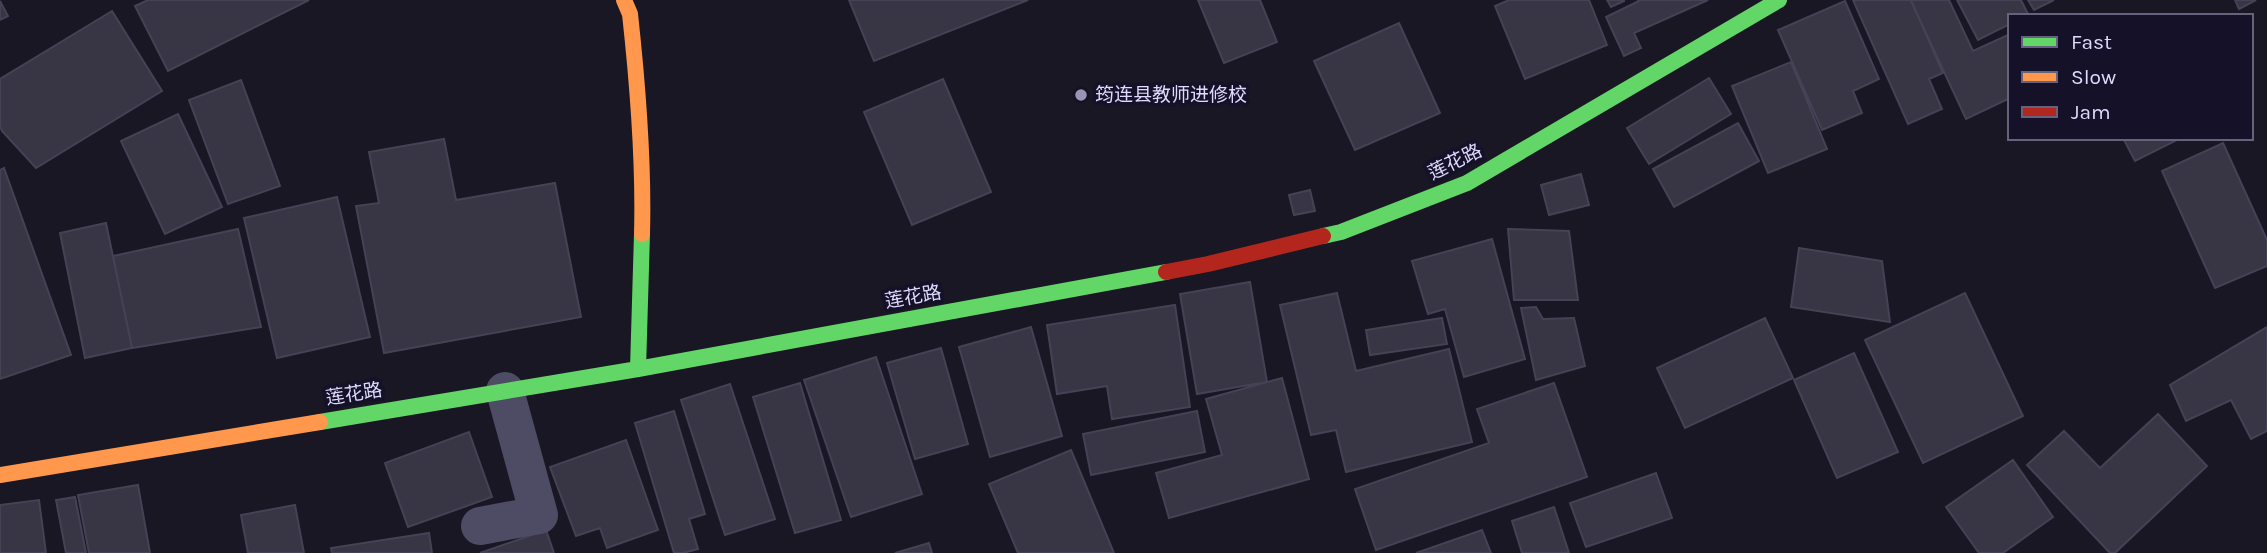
<svg xmlns="http://www.w3.org/2000/svg" width="2267" height="553" font-family="Karla,'Noto Sans SC',sans-serif">
<style>
.building{fill:#383545;stroke:#454256;stroke-width:2}
.lines{fill:none;stroke-linecap:round;stroke-linejoin:round}
.street{stroke:#4d4c64;stroke-width:38}
.fast{stroke:#63d668;stroke-width:16}
.slow{stroke:#ff974d;stroke-width:16}
.jam{stroke:#b3261e;stroke-width:16}
.poi-dot{fill:#9996b1;stroke:#151129;stroke-width:2.5}
.labels{text-anchor:middle;dominant-baseline:central;stroke-width:7;stroke-linejoin:round;paint-order:stroke}
.poi-label{font-size:19px;fill:#dedbfe;stroke:#151129;text-anchor:start}
.street-label{font-size:19px;fill:#dedbfe;stroke:#151129}
</style>
<rect width="100%" height="100%" fill="#181723"/>
<path class="building" d="M 148,0 L 309,0 L 168,71 L 135,6 Z
M 849,0 L 1028,0 L 874,61 Z
M 1198,0 L 1260,0 L 1277,42 L 1224,63 Z
M 1509,0 L 1589,0 L 1607,45 L 1525,79 L 1495,6 Z
M 1607,0 L 1624,0 L 1624,1 L 1611,7 Z
M 1638,0 L 1708,0 L 1634,33 L 1641,48 L 1624,56 L 1606,17 L 1639,1 Z
M 1853,0 L 1911,0 L 1943,73 L 1929,79 L 1942,109 L 1908,124 Z
M 1914,0 L 1949,0 L 1973,51 L 2010,34 L 2010,98 L 1966,119 L 1911,1 Z
M 1957,0 L 2021,0 L 2028,14 L 2010,16 L 2010,24 L 1978,40 Z
M 2028,0 L 2054,0 L 2034,10 Z
M 2235,0 L 2256,0 L 2239,9 Z
M 0,1 L 8,16 L 0,20 Z
M 1845,1 L 1879,79 L 1853,91 L 1862,113 L 1822,130 L 1778,30 Z
M 112,11 L 162,91 L 36,168 L 2,131 L 0,126 L 0,79 Z
M 1399,23 L 1440,113 L 1355,150 L 1314,61 Z
M 1791,62 L 1827,149 L 1768,173 L 1732,86 Z
M 1709,78 L 1731,114 L 1649,164 L 1627,128 Z
M 943,79 L 991,192 L 912,225 L 864,112 Z
M 241,80 L 280,186 L 228,204 L 189,100 Z
M 178,114 L 222,207 L 165,234 L 121,141 Z
M 1738,123 L 1759,161 L 1674,207 L 1653,169 Z
M 2123,138 L 2179,138 L 2179,139 L 2135,161 Z
M 444,139 L 456,200 L 555,183 L 581,317 L 384,353 L 356,206 L 379,203 L 369,152 Z
M 2223,143 L 2267,240 L 2267,266 L 2215,288 L 2162,171 Z
M 4,168 L 71,355 L 0,379 L 0,170 Z
M 1581,174 L 1589,205 L 1549,215 L 1541,185 Z
M 1310,190 L 1315,211 L 1294,215 L 1289,195 Z
M 337,197 L 370,337 L 277,358 L 244,218 Z
M 106,223 L 132,348 L 85,358 L 60,233 Z
M 238,229 L 261,327 L 132,348 L 113,256 Z
M 1508,229 L 1569,231 L 1578,300 L 1514,300 Z
M 1492,239 L 1525,359 L 1464,377 L 1445,309 L 1428,314 L 1412,261 Z
M 1799,248 L 1882,261 L 1890,322 L 1791,307 Z
M 1250,282 L 1267,382 L 1197,394 L 1180,294 Z
M 1337,293 L 1356,371 L 1449,349 L 1472,442 L 1346,472 L 1336,430 L 1311,435 L 1280,305 Z
M 1965,293 L 2023,416 L 1923,463 L 1865,340 Z
M 1175,305 L 1190,407 L 1112,419 L 1107,386 L 1057,394 L 1047,325 Z
M 1536,307 L 1543,319 L 1574,318 L 1585,366 L 1536,380 L 1521,308 Z
M 1442,318 L 1447,344 L 1370,355 L 1366,330 Z
M 1765,318 L 1793,378 L 1685,428 L 1657,368 Z
M 1031,327 L 1062,436 L 990,457 L 959,347 Z
M 2267,327 L 2267,431 L 2251,439 L 2231,400 L 2186,421 L 2170,385 Z
M 941,348 L 968,444 L 915,459 L 887,363 Z
M 1854,353 L 1898,452 L 1837,478 L 1794,380 Z
M 876,357 L 922,494 L 851,517 L 804,380 Z
M 1282,378 L 1309,479 L 1169,518 L 1156,473 L 1222,455 L 1206,399 Z
M 800,383 L 841,520 L 795,533 L 753,397 Z
M 1554,383 L 1587,477 L 1376,550 L 1355,489 L 1489,443 L 1477,409 Z
M 730,384 L 775,519 L 725,535 L 681,400 Z
M 674,411 L 705,514 L 689,519 L 698,549 L 683,553 L 674,553 L 635,423 Z
M 1197,411 L 1205,452 L 1091,475 L 1083,434 Z
M 2158,414 L 2207,466 L 2115,553 L 2110,553 L 2027,465 L 2064,431 L 2100,468 Z
M 469,432 L 492,497 L 408,527 L 385,463 Z
M 626,440 L 658,530 L 607,548 L 600,528 L 576,536 L 550,467 Z
M 1071,450 L 1114,553 L 1018,553 L 989,484 Z
M 2013,460 L 2053,517 L 2003,553 L 1979,553 L 1946,507 Z
M 1656,473 L 1672,518 L 1586,547 L 1570,503 Z
M 138,485 L 150,553 L 89,553 L 78,495 Z
M 75,497 L 86,553 L 66,553 L 56,500 Z
M 39,500 L 46,553 L 0,553 L 0,505 Z
M 295,505 L 304,553 L 248,553 L 241,515 Z
M 1554,507 L 1569,553 L 1522,553 L 1512,521 Z
M 546,530 L 554,553 L 480,553 Z
M 1482,530 L 1491,553 L 1416,553 Z
M 429,533 L 432,553 L 332,553 L 331,548 Z
M 929,543 L 932,553 L 895,553 Z"/>
<g class="lines">
<path class="street" d="M 480,526 L 539,515 L 505,391"/>
<path class="fast" d="M 1323,236 L 1341,232 L 1467,183 L 1779,0
M 638,369 L 642,234
M 320,422 L 638,369 L 1166,272"/>
<path class="slow" d="M 624,0 L 630,14 C 638,87 644,160 642,234
M 0,475 L 320,422"/>
<path class="jam" d="M 1166,272 L 1208,264 L 1323,236"/>
</g>
<circle class="poi-dot" cx="1081" cy="95" r="7"/>
<g class="labels">
<g class="poi-label">
<text x="1095" y="95">筠连县教师进修校</text>
</g>
<g class="street-label">
<text transform="translate(1455 162) rotate(-26)">莲花路</text>
<text transform="translate(913 297) rotate(-10)">莲花路</text>
<text transform="translate(354 394) rotate(-9)">莲花路</text>
</g>
</g>
<rect x="2008" y="14" width="245" height="126" fill="#151129" stroke="#65627e" stroke-width="2"/>
<rect x="2022" y="37" width="35" height="10" fill="#63d668" stroke="#65627e" stroke-width="2"/>
<text x="2071" y="49" font-size="21" fill="#dedbfe">Fast</text>
<rect x="2022" y="72" width="35" height="10" fill="#ff974d" stroke="#65627e" stroke-width="2"/>
<text x="2071" y="84" font-size="21" fill="#dedbfe">Slow</text>
<rect x="2022" y="107" width="35" height="10" fill="#b3261e" stroke="#65627e" stroke-width="2"/>
<text x="2071" y="119" font-size="21" fill="#dedbfe">Jam</text>
</svg>
